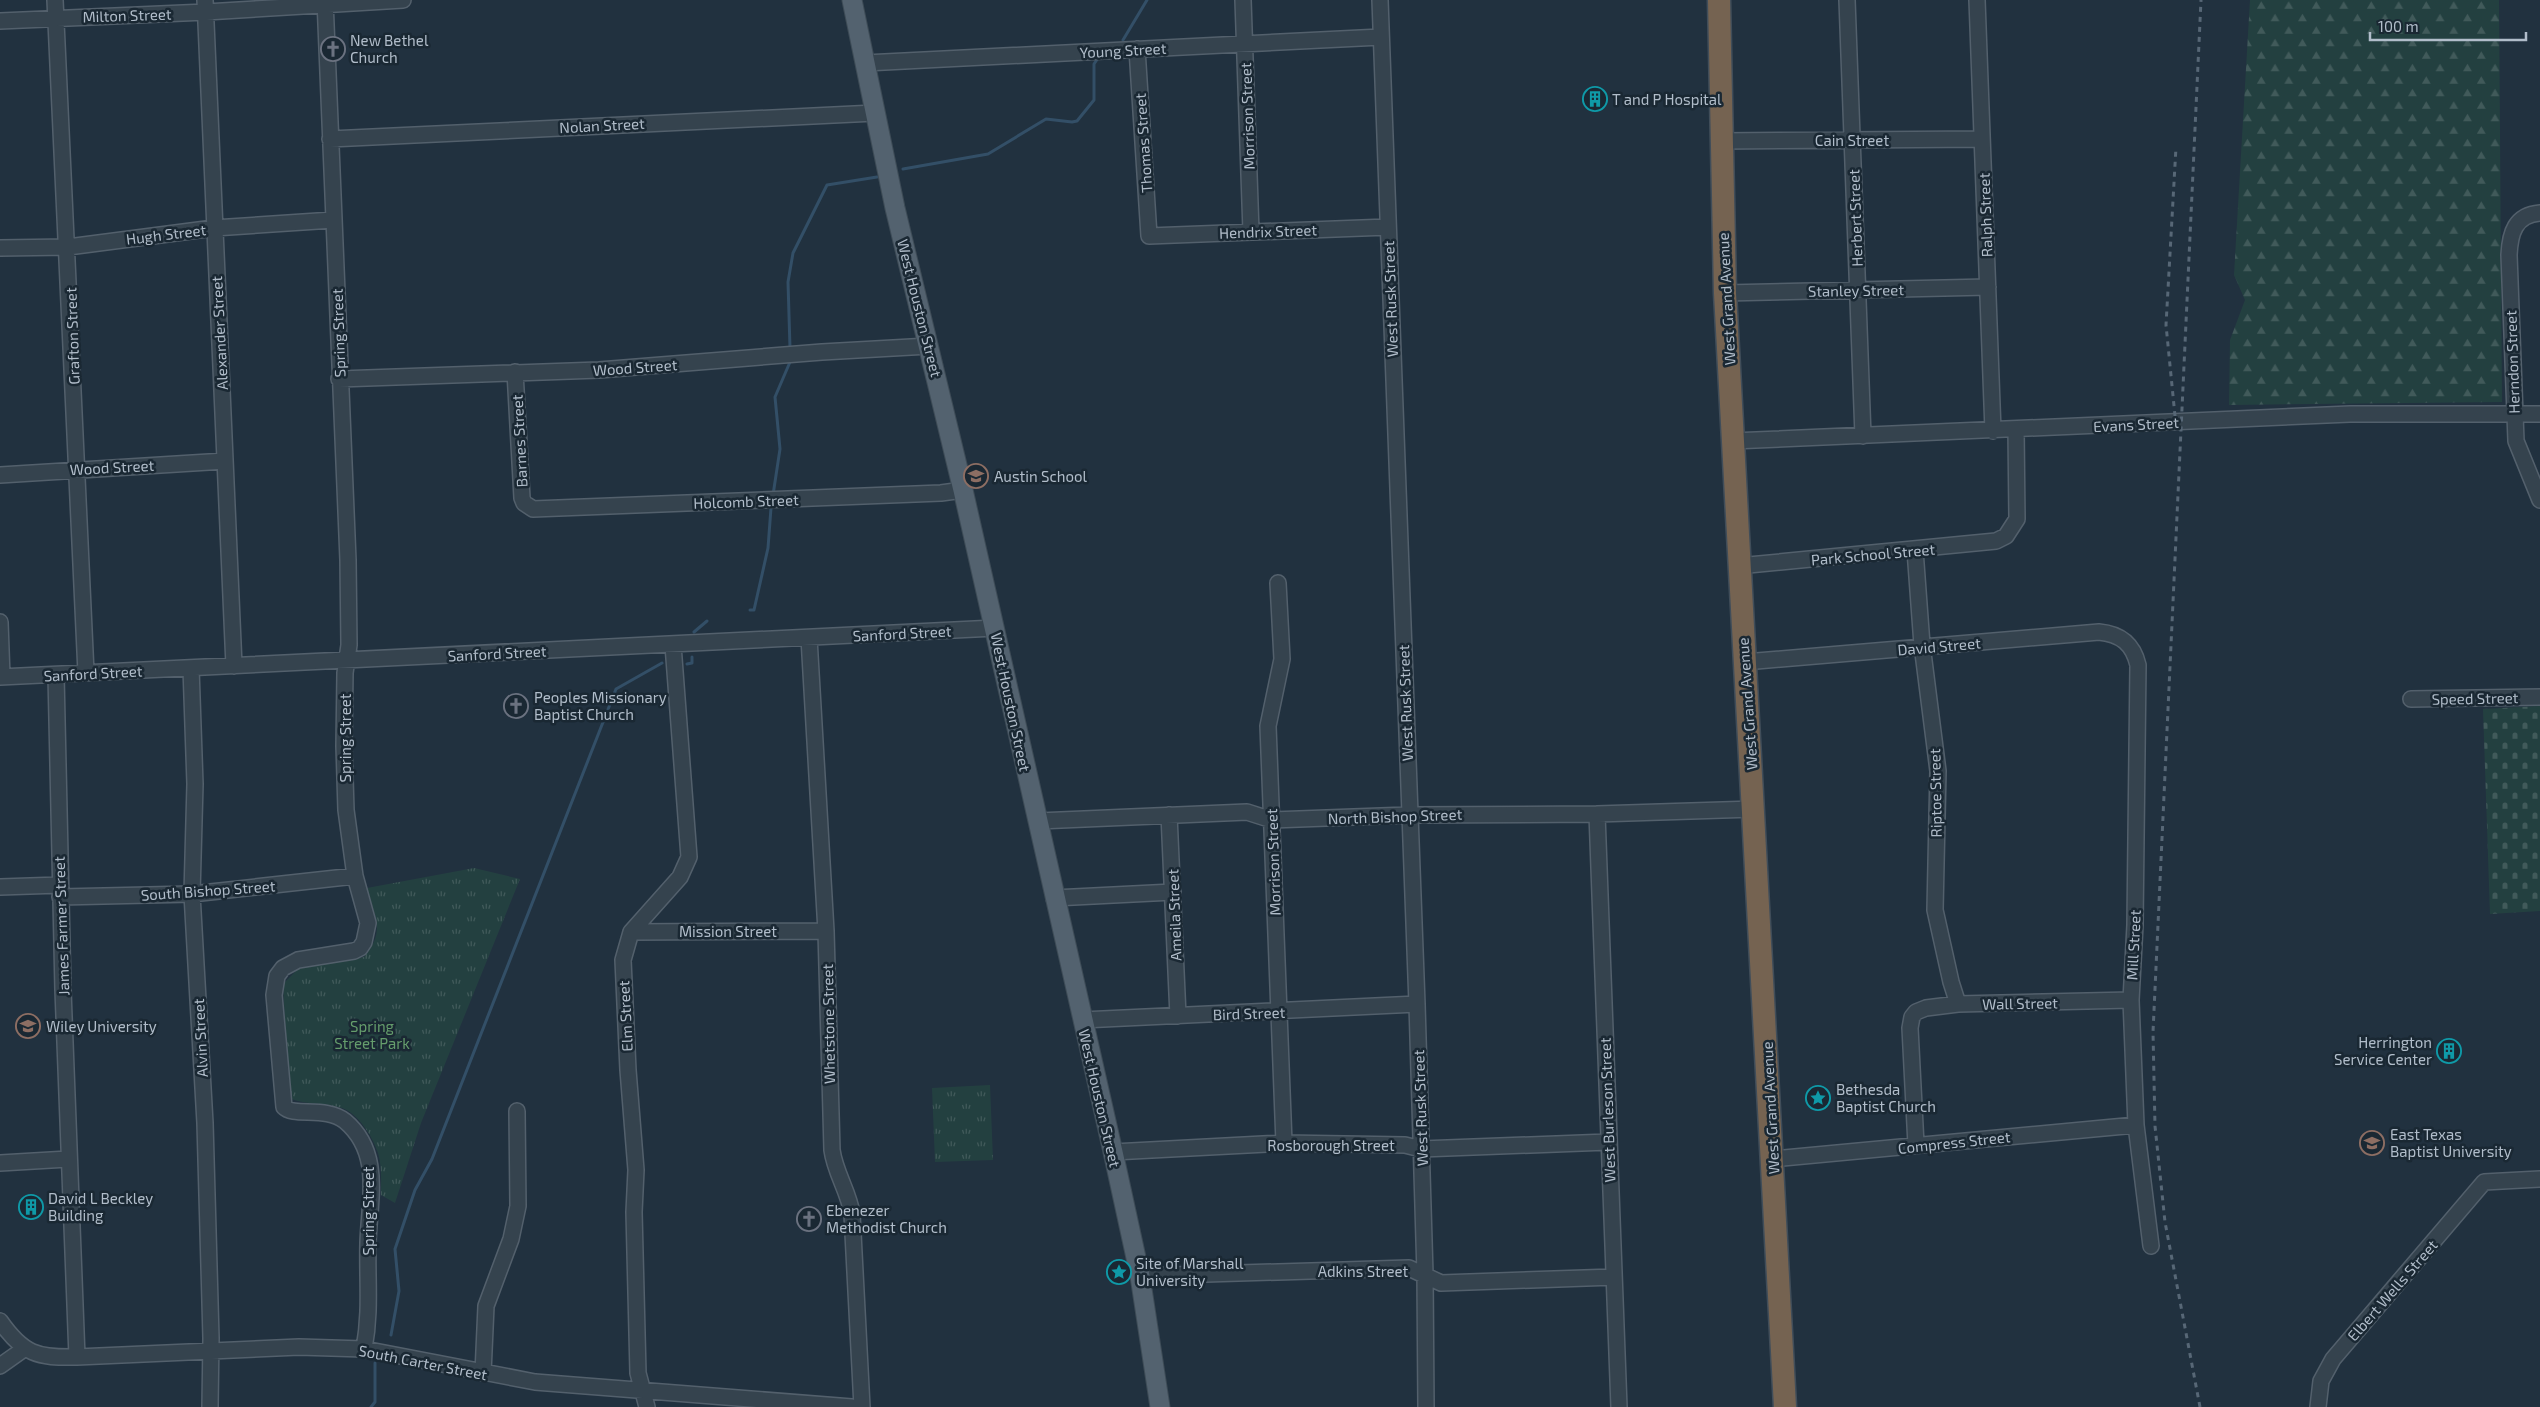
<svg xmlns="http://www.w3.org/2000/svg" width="2540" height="1407" font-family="'Exo 2',sans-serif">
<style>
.forest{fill:url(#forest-firs)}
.cemetery{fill:url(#cemetery-stones)}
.park{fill:url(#park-tufts)}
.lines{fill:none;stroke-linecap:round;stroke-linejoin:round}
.stream{stroke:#334f67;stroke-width:3}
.minor-casing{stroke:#53606c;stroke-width:18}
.major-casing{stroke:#3e4c57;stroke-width:21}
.highway-casing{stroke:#404d59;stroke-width:25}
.minor{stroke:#35434e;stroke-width:15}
.major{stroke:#53626f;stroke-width:19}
.highway{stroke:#756351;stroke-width:22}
.rail{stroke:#576776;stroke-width:3;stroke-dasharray:5 5;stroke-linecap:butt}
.labels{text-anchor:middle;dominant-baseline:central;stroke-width:5;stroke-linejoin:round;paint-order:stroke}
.street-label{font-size:15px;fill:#b1bdca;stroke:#1a2833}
.poi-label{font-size:15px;fill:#b1bdca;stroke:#1a2833;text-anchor:start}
.park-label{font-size:15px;fill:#659d6c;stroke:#1a2833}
</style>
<defs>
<pattern id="forest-firs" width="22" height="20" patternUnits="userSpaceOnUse" patternTransform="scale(1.25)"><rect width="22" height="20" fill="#234040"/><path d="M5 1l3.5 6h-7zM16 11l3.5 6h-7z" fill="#415a5a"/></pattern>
<pattern id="cemetery-stones" width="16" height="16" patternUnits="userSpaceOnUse" patternTransform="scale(1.25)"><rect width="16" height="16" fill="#234040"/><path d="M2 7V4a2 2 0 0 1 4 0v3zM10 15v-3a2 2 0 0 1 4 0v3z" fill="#415a5a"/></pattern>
<pattern id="park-tufts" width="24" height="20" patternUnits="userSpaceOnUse" patternTransform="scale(1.25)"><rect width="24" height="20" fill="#234040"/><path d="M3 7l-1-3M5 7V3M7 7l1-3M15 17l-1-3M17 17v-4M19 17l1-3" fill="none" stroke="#415a5a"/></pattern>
</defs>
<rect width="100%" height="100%" fill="#21313f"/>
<path class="forest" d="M 2250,0 L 2499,0 L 2502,402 L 2229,405 L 2230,340 L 2245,300 L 2234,275 Z"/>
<path class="cemetery" d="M 2540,706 L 2540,911 L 2490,914 L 2483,709 Z"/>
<path class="park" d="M 474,868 L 520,879 L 421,1123 L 395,1203 L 381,1195 C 381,1181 382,1166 378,1153 C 373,1137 358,1113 342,1108 C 324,1102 308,1106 289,1098 L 283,984 L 300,967 L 364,957 C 386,931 375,918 367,888 Z
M 990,1085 L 993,1160 L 935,1162 L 932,1088 Z"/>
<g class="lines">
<path class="stream" d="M 1123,40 L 1147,0
M 903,169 L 988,154 L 1046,119 L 1072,122 L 1077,121 L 1094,100 L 1094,64 L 1098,58
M 790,348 L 788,282 L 793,253 L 827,185 L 877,177
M 773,495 L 780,449 L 775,397 L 790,362
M 750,610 L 754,610 L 768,548 L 771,508
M 694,632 L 707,621
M 687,664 L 692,663 L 692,657
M 391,1335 L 399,1291 L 395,1249 L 415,1190 L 432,1159 L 616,689 L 662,663
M 371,1407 L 375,1402 L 375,1363"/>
<defs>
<path id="minor" d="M 55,0 L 86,673
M 205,0 L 234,666
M 325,0 L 348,560 L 349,645 L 345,673 L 344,746 L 346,810 L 355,876 L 368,923 L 364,942 L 360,948 L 354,951 L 298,960 L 283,968 L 277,976 L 274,995 L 284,1107 C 293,1117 327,1106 345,1121 C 383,1153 369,1201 368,1243 C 367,1281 371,1311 364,1349
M 1243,0 L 1251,232
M 1380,0 L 1417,1004 L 1425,1274 L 1426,1407
M 1847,0 L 1863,436
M 1977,0 L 1993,431
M 0,21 L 206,12 L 403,0
M 1137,49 L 1149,236 L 1388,227
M 865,63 L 1381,37
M 330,139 L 875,113
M 1721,141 L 1982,139
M 2540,213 C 2515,215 2510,233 2509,255 L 2516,441 L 2540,500
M 0,248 L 68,247 L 214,228 L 333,220
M 1725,293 L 1988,287
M 515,372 L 522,498 L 524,503 L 533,509 L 941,493 L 963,490
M 339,379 L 599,370 L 822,352 L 929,346
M 1732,441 L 2350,414 L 2540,414
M 0,475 L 225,461
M 1915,550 L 1922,645 L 1938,771 L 1935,910 L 1951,982 L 1958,1004
M 1738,566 L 1996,541 L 2006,536 L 2017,519 L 2016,429
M 1278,583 L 1282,659 L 1268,726 L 1284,1143
M 0,622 L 2,677
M 809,638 L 826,931 L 832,1150 C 835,1173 849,1192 852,1214 L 862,1407
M 1745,662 L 2099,632 C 2121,634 2133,644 2138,665 L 2135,925 L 2131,1000 L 2136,1125 L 2151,1246
M 191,668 L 195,784 L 192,894 L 205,1123 L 211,1338 L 210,1407
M 56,675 L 63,990 L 77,1357
M 0,677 L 995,628
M 2411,699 L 2540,697
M 1597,814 L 1619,1407
M 1169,815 L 1178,1016
M 1038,821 L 1247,812 L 1272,820 L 1408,815 L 1597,814 L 1754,809
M 0,887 L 60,885
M 60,897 L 192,894 L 355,876
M 1054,898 L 1173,892
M 631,932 L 826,931
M 1082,1020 L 1417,1004
M 1916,1145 L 1910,1028 L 1912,1017 L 1916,1012 L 1926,1008 L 1958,1004 L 2131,1000
M 1113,1152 L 1284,1143 L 1405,1145 L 1421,1149 L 1608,1142
M 1772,1159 L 2136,1125
M 0,1163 L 68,1159
M 1140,1276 L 1409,1268 L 1441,1283 L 1614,1277
M 0,1321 C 23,1354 37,1358 77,1357 L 299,1347 L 364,1349 L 535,1382 L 852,1407
M 0,1366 L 24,1349
M 483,1373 L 486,1306 L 511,1239 L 518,1206 L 517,1111
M 647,1407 L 638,1373 L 634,1212 L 636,1170 L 628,1070 L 623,960 L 631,932 L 680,877 L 689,857 L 673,645
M 2318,1407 L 2321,1381 L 2333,1359 L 2484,1182 L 2540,1179"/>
<path id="major" d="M 852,0 L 895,208 L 963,490 L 1113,1152 L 1140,1276 L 1160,1407"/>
<path id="highway" d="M 1719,0 L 1725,293 L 1785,1407"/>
</defs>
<use href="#minor" class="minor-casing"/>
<use href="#major" class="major-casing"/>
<use href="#highway" class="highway-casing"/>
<use href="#minor" class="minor"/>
<use href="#major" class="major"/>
<use href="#highway" class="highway"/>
<path class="rail" d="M 2176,426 L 2166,325 L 2176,147
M 2200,1407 L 2165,1222 L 2155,1126 L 2153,1032 L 2201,0"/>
</g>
<defs>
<symbol id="church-ring" viewBox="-11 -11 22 22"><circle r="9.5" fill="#1a2833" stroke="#6b7280" stroke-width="1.5"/><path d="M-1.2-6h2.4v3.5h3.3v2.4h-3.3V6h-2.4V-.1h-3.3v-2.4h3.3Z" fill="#6b7280"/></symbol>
<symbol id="building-ring" viewBox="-11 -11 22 22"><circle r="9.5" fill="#1a2833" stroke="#0f9aa8" stroke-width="1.5"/><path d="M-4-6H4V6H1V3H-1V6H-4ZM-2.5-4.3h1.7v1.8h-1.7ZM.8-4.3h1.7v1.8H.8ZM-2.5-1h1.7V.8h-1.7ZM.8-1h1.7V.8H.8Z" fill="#0f9aa8"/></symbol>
<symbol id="school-ring" viewBox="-11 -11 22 22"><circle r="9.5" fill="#1a2833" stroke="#8d6e63" stroke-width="1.5"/><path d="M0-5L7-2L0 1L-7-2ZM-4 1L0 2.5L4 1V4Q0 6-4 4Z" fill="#8d6e63"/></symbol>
<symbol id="university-ring" viewBox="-11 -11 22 22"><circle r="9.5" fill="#1a2833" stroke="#8d6e63" stroke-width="1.5"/><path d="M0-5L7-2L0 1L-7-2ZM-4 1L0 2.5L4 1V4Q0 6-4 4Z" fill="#8d6e63"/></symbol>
<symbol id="sight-ring" viewBox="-11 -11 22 22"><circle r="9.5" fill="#1a2833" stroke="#0f9aa8" stroke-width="1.5"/><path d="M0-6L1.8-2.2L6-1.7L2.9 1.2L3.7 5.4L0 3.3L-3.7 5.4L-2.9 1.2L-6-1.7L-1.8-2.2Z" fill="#0f9aa8"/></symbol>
</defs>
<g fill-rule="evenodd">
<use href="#church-ring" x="319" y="35" width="28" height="28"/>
<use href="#building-ring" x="1581" y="85" width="28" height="28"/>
<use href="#school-ring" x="962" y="462" width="28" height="28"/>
<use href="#church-ring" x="502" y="692" width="28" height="28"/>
<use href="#university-ring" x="14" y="1012" width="28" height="28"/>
<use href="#building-ring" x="2435" y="1037" width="28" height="28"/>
<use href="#sight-ring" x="1804" y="1084" width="28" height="28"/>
<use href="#university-ring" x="2358" y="1129" width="28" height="28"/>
<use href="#building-ring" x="17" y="1193" width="28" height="28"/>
<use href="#church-ring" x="795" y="1205" width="28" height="28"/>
<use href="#sight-ring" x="1105" y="1258" width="28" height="28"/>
</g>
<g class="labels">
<g class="street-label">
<text transform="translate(127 15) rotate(-2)">Milton Street</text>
<text transform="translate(1123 50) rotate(-3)">Young Street</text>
<text transform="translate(1247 116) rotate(-92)">Morrison Street</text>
<text transform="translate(602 125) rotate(-3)">Nolan Street</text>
<text x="1852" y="140">Cain Street</text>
<text transform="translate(1143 143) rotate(-94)">Thomas Street</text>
<text transform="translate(1985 215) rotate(-92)">Ralph Street</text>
<text transform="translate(1855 218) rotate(-92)">Herbert Street</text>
<text transform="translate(1268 231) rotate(-2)">Hendrix Street</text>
<text transform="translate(166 234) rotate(-7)">Hugh Street</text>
<text transform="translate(1856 290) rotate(-1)">Stanley Street</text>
<text transform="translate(1390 299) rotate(-92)">West Rusk Street</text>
<text transform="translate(1726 299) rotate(-93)">West Grand Avenue</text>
<text transform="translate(920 308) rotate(76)">West Houston Street</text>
<text transform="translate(219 333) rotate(-93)">Alexander Street</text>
<text transform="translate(338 333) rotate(-92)">Spring Street</text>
<text transform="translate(72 336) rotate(-92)">Grafton Street</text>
<text transform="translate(2512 362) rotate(-92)">Herndon Street</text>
<text transform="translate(635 367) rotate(-4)">Wood Street</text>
<text transform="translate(2136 424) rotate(-3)">Evans Street</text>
<text transform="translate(519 441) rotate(-93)">Barnes Street</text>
<text transform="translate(112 467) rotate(-3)">Wood Street</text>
<text transform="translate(746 501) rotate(-2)">Holcomb Street</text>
<text transform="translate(1873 554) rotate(-5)">Park School Street</text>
<text transform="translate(902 633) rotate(-3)">Sanford Street</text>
<text transform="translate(1939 646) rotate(-5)">David Street</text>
<text transform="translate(497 653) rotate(-3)">Sanford Street</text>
<text transform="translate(93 673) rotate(-3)">Sanford Street</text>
<text transform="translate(2475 698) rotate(-1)">Speed Street</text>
<text transform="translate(1011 702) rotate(78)">West Houston Street</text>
<text transform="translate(1405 703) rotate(-92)">West Rusk Street</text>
<text transform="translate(1747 704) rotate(-94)">West Grand Avenue</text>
<text transform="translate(345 738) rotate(-90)">Spring Street</text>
<text transform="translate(1935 793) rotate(-91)">Riptoe Street</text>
<text transform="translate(1395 816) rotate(-2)">North Bishop Street</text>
<text transform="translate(1273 862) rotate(-92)">Morrison Street</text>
<text transform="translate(208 890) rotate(-4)">South Bishop Street</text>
<text transform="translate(1174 915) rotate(-92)">Ameila Street</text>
<text transform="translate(61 926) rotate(-92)">James Farmer Street</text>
<text x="728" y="931">Mission Street</text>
<text transform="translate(2133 945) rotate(-87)">Mill Street</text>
<text transform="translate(2020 1003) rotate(-1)">Wall Street</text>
<text transform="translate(1249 1013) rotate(-2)">Bird Street</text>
<text transform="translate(625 1016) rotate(-93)">Elm Street</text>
<text transform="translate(828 1024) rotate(-91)">Whetstone Street</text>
<text transform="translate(200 1038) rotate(-93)">Alvin Street</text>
<text transform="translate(1100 1098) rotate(77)">West Houston Street</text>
<text transform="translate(1420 1108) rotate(-92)">West Rusk Street</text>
<text transform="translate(1770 1108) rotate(-93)">West Grand Avenue</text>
<text transform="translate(1607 1110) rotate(-92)">West Burleson Street</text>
<text transform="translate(1954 1142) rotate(-6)">Compress Street</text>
<text x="1331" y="1145">Rosborough Street</text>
<text transform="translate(368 1211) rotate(-90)">Spring Street</text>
<text x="1363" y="1271">Adkins Street</text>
<text transform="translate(2392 1290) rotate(-49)">Elbert Wells Street</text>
<text transform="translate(423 1362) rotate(11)">South Carter Street</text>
</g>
<g class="poi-label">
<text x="350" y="40">New Bethel<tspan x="350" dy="17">Church</tspan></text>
<text x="1612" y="99">T and P Hospital</text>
<text x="994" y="476">Austin School</text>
<text x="534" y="697">Peoples Missionary<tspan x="534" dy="17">Baptist Church</tspan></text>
<text x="46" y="1026">Wiley University</text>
<text x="2432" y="1042" text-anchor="end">Herrington<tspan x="2432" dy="17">Service Center</tspan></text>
<text x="1836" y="1089">Bethesda<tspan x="1836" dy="17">Baptist Church</tspan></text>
<text x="2390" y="1134">East Texas<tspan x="2390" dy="17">Baptist University</tspan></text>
<text x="48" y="1198">David L Beckley<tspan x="48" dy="17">Building</tspan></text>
<text x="826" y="1210">Ebenezer<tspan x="826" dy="17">Methodist Church</tspan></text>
<text x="1136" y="1263">Site of Marshall<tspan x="1136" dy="17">University</tspan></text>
</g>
<g class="park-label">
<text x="372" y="1026">Spring<tspan x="372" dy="17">Street Park</tspan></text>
</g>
</g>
<path d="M2370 32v8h156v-8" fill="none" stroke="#b1bdca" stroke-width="2.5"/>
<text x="2378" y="32" font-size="15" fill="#b1bdca" stroke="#1a2833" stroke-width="4" paint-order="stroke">100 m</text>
</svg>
